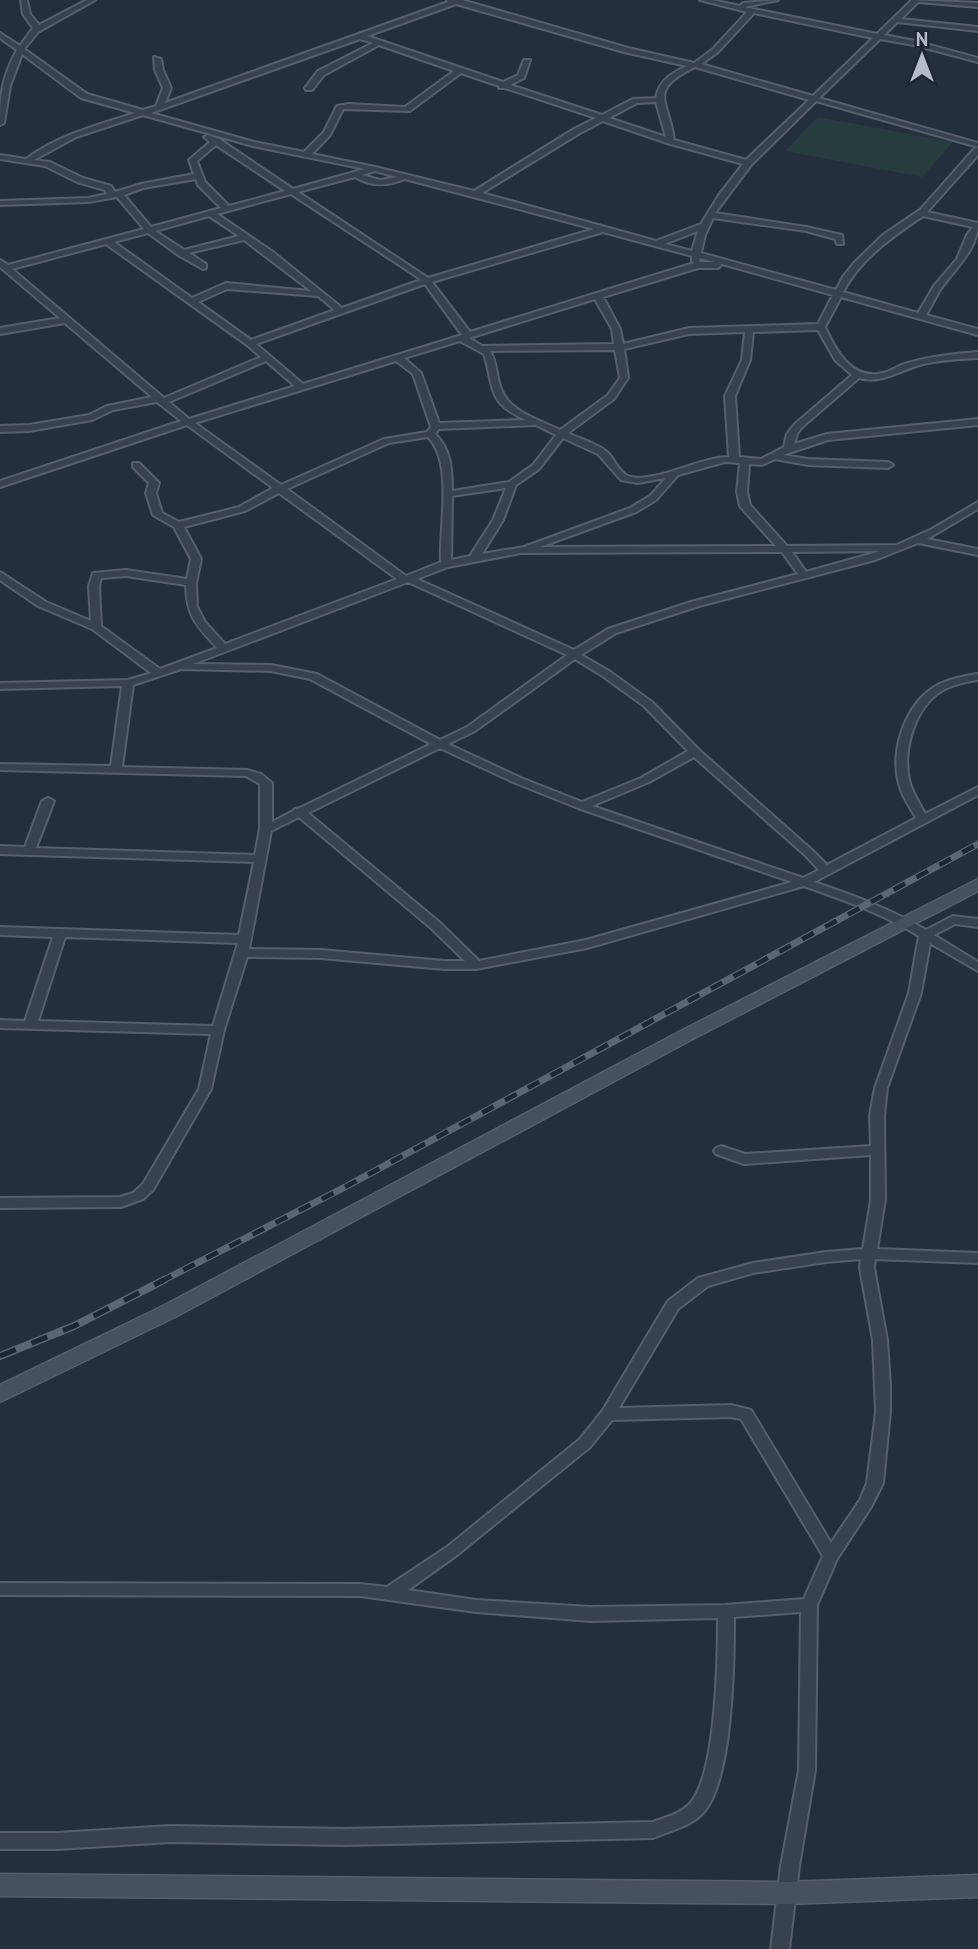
<svg xmlns="http://www.w3.org/2000/svg" width="978" height="1949" font-family="'PT Sans',sans-serif">
<style>
.green{fill:#263c3f}
.lines{fill:none;stroke-linecap:round;stroke-linejoin:round}
.street-casing{stroke:#565f6c;stroke-width:4}
.secondary-casing{stroke:#565f6c;stroke-width:3}
.street{fill:#38414e;fill-rule:evenodd}
.secondary{fill:#465061;fill-rule:evenodd}
.rail-far1-casing{stroke:#5a6575;stroke-width:7}
.rail-casing{stroke:#5a6575;stroke-width:8}
.rail-far1{stroke:#1d2633;stroke-width:4.5;stroke-dasharray:13;stroke-linecap:butt}
.rail{stroke:#1d2633;stroke-width:5;stroke-dasharray:17;stroke-linecap:butt}
</style>
<rect width="100%" height="100%" fill="#242f3e"/>
<path class="green" d="M 818,117 L 953,142 L 922,177 L 785,151 Z"/>
<g class="lines">
<defs>
<path id="street" d="M 21,0 L 27,0 L 30,14 L 39,25 L 87,0 L 95,0 L 38,32 L 24,49 L 87,94 L 143,110 L 156,106 L 163,88 L 155,70 L 154,57 L 161,59 L 163,70 L 171,88 L 165,103 L 448,2 L 447,0 L 462,0 L 628,48 L 694,63 L 713,49 L 747,12 L 700,0 L 712,0 L 740,6 L 743,3 L 778,0 L 744,7 L 877,34 L 912,0 L 978,3 L 978,7 L 918,2 L 901,19 L 978,27 L 978,31 L 897,22 L 884,35 L 915,41 L 978,58 L 978,62 L 914,45 L 880,39 L 819,98 L 978,143 L 978,147 L 816,101 L 751,165 L 715,213 L 806,227 L 842,235 L 843,244 L 837,244 L 835,239 L 806,231 L 713,218 L 705,235 L 701,253 L 836,290 L 843,277 L 854,263 L 883,235 L 920,210 L 975,148 L 978,148 L 978,155 L 927,212 L 978,223 C 978,250 954,269 940,290 C 935,298 931,307 926,315 L 978,329 L 978,335 L 841,297 L 825,327 C 836,351 852,381 883,373 C 892,371 899,365 908,363 C 931,356 955,354 978,352 L 978,358 C 959,359 941,360 923,364 C 900,370 883,384 859,378 L 801,428 L 797,434 L 794,444 L 827,434 L 978,419 L 978,425 L 828,440 L 783,455 L 808,459 L 888,462 L 893,465 L 888,468 L 808,465 L 775,459 L 762,465 L 749,464 L 747,492 L 750,505 L 787,546 L 897,545 L 932,529 L 978,502 L 978,509 L 927,539 L 978,549 L 978,555 L 918,543 L 875,560 L 699,606 L 616,633 L 581,655 L 609,671 L 652,702 L 699,750 L 813,851 L 827,865 L 916,818 C 910,807 902,796 899,784 C 890,751 905,704 936,686 C 948,679 964,676 978,674 L 978,680 C 964,682 949,685 937,694 C 912,714 902,755 910,784 C 914,795 920,804 925,814 L 978,787 L 978,795 L 814,882 C 852,895 891,909 926,930 L 953,916 L 978,919 L 978,927 L 955,924 L 934,935 L 978,962 L 978,971 L 930,943 L 921,993 L 887,1088 L 884,1115 L 885,1200 L 877,1249 L 978,1253 L 978,1263 L 875,1259 L 874,1268 L 887,1340 L 890,1386 L 890,1412 L 883,1483 L 871,1507 L 837,1559 L 817,1605 L 815,1770 L 799,1866 L 789,1949 L 771,1949 L 781,1866 L 799,1770 L 801,1612 L 734,1617 C 734,1661 733,1783 702,1814 C 689,1827 669,1831 653,1838 L 345,1845 L 171,1842 L 57,1849 L 0,1849 L 0,1833 L 57,1833 L 171,1826 L 345,1829 L 653,1822 C 667,1817 686,1812 694,1798 C 716,1764 718,1660 718,1618 L 591,1621 L 476,1612 L 360,1596 L 0,1595 L 0,1583 L 360,1584 L 387,1587 L 447,1547 L 580,1439 L 603,1410 L 668,1301 L 698,1278 L 753,1263 L 826,1252 L 863,1249 L 871,1200 L 871,1155 L 744,1164 L 716,1154 L 714,1151 L 716,1148 L 721,1146 L 745,1154 L 871,1146 L 870,1115 L 875,1088 L 909,993 L 919,936 C 884,914 843,900 804,886 L 587,948 L 476,969 L 444,969 L 321,958 L 247,957 L 224,1030 L 211,1089 L 153,1190 L 143,1199 L 121,1207 L 0,1208 L 0,1198 L 120,1197 L 133,1193 L 143,1184 L 199,1089 L 211,1034 L 0,1028 L 0,1020 L 25,1021 L 53,937 L 0,935 L 0,927 L 239,935 L 254,862 L 0,854 L 0,846 L 25,847 L 42,801 L 48,798 L 54,801 L 36,848 L 255,855 L 260,829 L 260,784 L 246,776 L 0,770 L 0,764 L 111,766 L 122,686 L 0,689 L 0,683 L 128,680 L 151,673 L 92,629 L 38,606 L 0,580 L 0,572 L 46,602 L 91,621 L 89,586 L 93,573 L 126,570 L 187,579 L 191,559 L 174,527 L 153,515 L 146,493 L 149,483 L 133,467 L 133,463 L 139,463 L 159,483 L 156,493 L 162,513 L 179,522 L 239,507 L 273,488 L 187,425 L 0,487 L 0,481 L 181,421 L 157,402 L 113,410 L 92,420 L 29,431 L 0,432 L 0,426 L 29,425 L 89,415 L 107,406 L 152,397 L 65,323 L 0,334 L 0,328 L 60,318 L 0,267 L 0,260 L 8,265 L 144,229 L 117,197 L 88,202 L 0,205 L 0,201 L 88,198 L 107,194 L 105,190 L 77,182 L 45,166 L 0,159 L 0,155 L 26,159 C 59,135 97,125 135,113 L 81,98 L 22,54 L 10,86 L 4,123 L 0,125 C 0,94 2,78 17,50 L 0,38 L 0,33 L 20,46 L 33,28 L 23,14 ZM 456,4 L 624,52 L 687,66 C 672,73 659,80 656,98 L 633,99 L 602,115 L 510,85 L 524,78 L 530,60 L 524,60 L 518,75 L 503,82 L 367,36 ZM 754,13 L 873,38 L 813,96 L 701,64 L 718,52 ZM 360,39 L 373,43 L 318,71 L 305,88 L 306,90 L 312,90 L 324,75 L 379,45 L 454,71 L 405,107 L 348,104 L 337,106 L 324,132 L 304,152 L 254,142 L 151,113 ZM 695,67 L 809,100 L 746,160 L 674,140 C 669,100 646,91 695,67 ZM 461,73 L 499,86 L 499,88 L 505,88 L 596,118 L 574,129 L 474,191 L 375,167 L 312,154 L 330,135 L 343,109 L 410,111 ZM 656,102 L 666,137 L 609,118 L 637,103 ZM 143,115 L 253,146 L 365,169 L 293,189 L 219,139 L 208,135 L 204,137 L 210,142 L 189,160 L 194,174 L 141,184 L 115,192 L 111,186 L 83,178 L 50,162 L 34,160 L 76,137 ZM 603,121 L 667,143 L 743,164 L 719,195 L 701,224 L 656,241 L 482,193 L 580,133 ZM 216,145 L 285,191 L 229,206 L 205,182 L 197,161 ZM 375,171 L 397,177 L 380,180 L 362,175 ZM 355,177 C 371,187 388,186 405,179 L 594,229 L 428,278 L 298,192 ZM 196,179 L 198,185 L 221,208 L 151,227 L 124,195 L 143,188 ZM 291,194 L 410,272 L 421,280 L 342,308 L 273,252 L 217,214 ZM 209,216 L 239,236 L 184,250 L 155,231 ZM 923,216 L 973,227 L 967,235 L 957,259 L 934,286 L 918,313 L 843,292 C 861,258 892,237 923,216 ZM 698,231 L 692,251 L 665,244 ZM 603,232 L 692,256 L 692,261 L 694,263 L 470,332 L 432,282 ZM 148,233 L 178,255 L 203,269 L 206,268 L 206,264 L 189,253 L 244,240 L 311,291 L 226,283 L 192,298 L 114,242 ZM 106,244 L 247,345 L 261,357 L 164,398 L 12,269 ZM 700,258 L 715,262 L 699,262 ZM 722,264 L 833,295 L 818,324 L 689,328 L 623,344 L 620,329 L 603,297 L 698,268 L 718,268 ZM 425,284 L 462,335 L 303,384 L 256,344 ZM 227,289 L 318,296 L 335,310 L 251,340 L 198,302 ZM 595,299 L 612,329 L 614,344 L 482,346 L 469,338 ZM 818,330 L 835,360 L 852,375 L 795,424 L 787,434 L 784,447 L 761,459 L 739,457 L 735,396 L 750,360 L 753,332 ZM 745,332 L 742,360 L 725,396 L 729,457 C 702,456 652,485 628,476 C 618,472 615,459 607,452 C 596,443 580,439 568,433 L 614,399 L 628,378 L 624,349 L 689,334 ZM 460,341 L 484,354 C 495,389 487,403 526,420 L 439,423 L 421,373 L 404,358 ZM 615,350 L 620,378 L 608,395 L 560,430 C 540,420 509,412 501,389 C 496,376 497,362 490,351 ZM 266,361 L 295,386 L 189,419 L 169,402 ZM 396,361 L 413,374 L 431,427 L 427,432 L 384,439 L 281,485 L 195,423 ZM 536,425 L 556,435 L 533,465 L 509,482 L 452,491 C 452,470 451,449 435,434 L 439,429 ZM 428,437 C 454,463 439,528 441,562 L 406,576 L 287,489 L 389,443 ZM 563,438 L 598,454 L 621,480 L 638,483 L 666,478 L 650,496 L 630,508 L 524,547 L 482,554 L 503,520 L 516,485 L 539,469 ZM 725,462 L 740,463 L 737,492 L 740,506 L 776,546 L 540,547 L 636,512 L 656,500 L 678,475 ZM 506,488 L 493,520 L 470,556 L 451,560 L 452,496 ZM 279,493 L 397,579 L 225,644 L 205,622 L 197,607 L 196,583 L 201,559 L 184,527 L 245,511 ZM 881,551 L 806,572 L 792,552 ZM 782,552 L 798,574 L 691,602 L 608,629 L 574,650 L 417,579 L 448,567 L 521,553 ZM 126,576 L 186,585 C 187,618 196,624 217,648 L 160,669 L 101,626 L 99,586 L 101,578 ZM 408,582 L 567,655 L 467,727 L 440,740 L 317,674 L 271,665 L 193,664 ZM 575,659 L 601,675 L 644,706 L 688,751 L 641,778 L 582,802 L 521,778 L 448,744 L 475,731 ZM 181,669 L 271,671 L 310,679 L 431,744 L 300,808 L 295,809 L 293,811 L 272,822 L 272,783 L 261,774 L 247,770 L 122,767 L 133,685 ZM 440,748 L 513,782 L 578,808 L 792,882 L 586,940 L 479,961 L 439,922 L 308,813 ZM 694,757 L 805,855 L 819,870 L 803,878 L 592,806 L 649,782 ZM 299,817 L 431,928 L 465,961 L 444,961 L 321,950 L 249,949 L 271,831 ZM 65,937 L 238,943 L 213,1026 L 38,1021 ZM 861,1259 L 860,1268 L 873,1340 L 876,1412 L 867,1483 L 860,1500 L 831,1543 L 751,1410 L 731,1405 L 619,1408 L 678,1309 L 708,1286 L 753,1273 L 826,1262 ZM 731,1417 L 741,1419 L 823,1556 L 804,1599 L 726,1605 L 591,1607 L 476,1600 L 408,1590 L 457,1555 L 590,1447 L 612,1420 Z"/>
<path id="secondary" d="M 978,879 L 978,891 L 689,1041 L 175,1317 L 0,1402 L 0,1385 L 161,1307 L 677,1033 Z
M 0,1874 L 786,1882 L 978,1875 L 978,1897 L 786,1904 L 0,1896 Z"/>
</defs>
<use href="#street" class="street-casing"/>
<use href="#secondary" class="secondary-casing"/>
<use href="#street" class="street"/>
<use href="#secondary" class="secondary"/>
<defs>
<path id="rail-far1" d="M 160,1282 L 347,1186 L 978,844"/>
<path id="rail" d="M 0,1356 L 74,1326 L 164,1280"/>
</defs>
<use href="#rail-far1" class="rail-far1-casing"/>
<use href="#rail" class="rail-casing"/>
<use href="#rail-far1" class="rail-far1"/>
<use href="#rail" class="rail"/>
</g>
<g transform="translate(922 56)" stroke="#1d2633" stroke-width="5" paint-order="stroke">
<path d="M0-5L12 26L0 18L-12 26Z" fill="#b4bcc9"/>
<text y="-10" font-size="19" font-weight="bold" text-anchor="middle" fill="#b4bcc9">N</text>
</g>
</svg>
